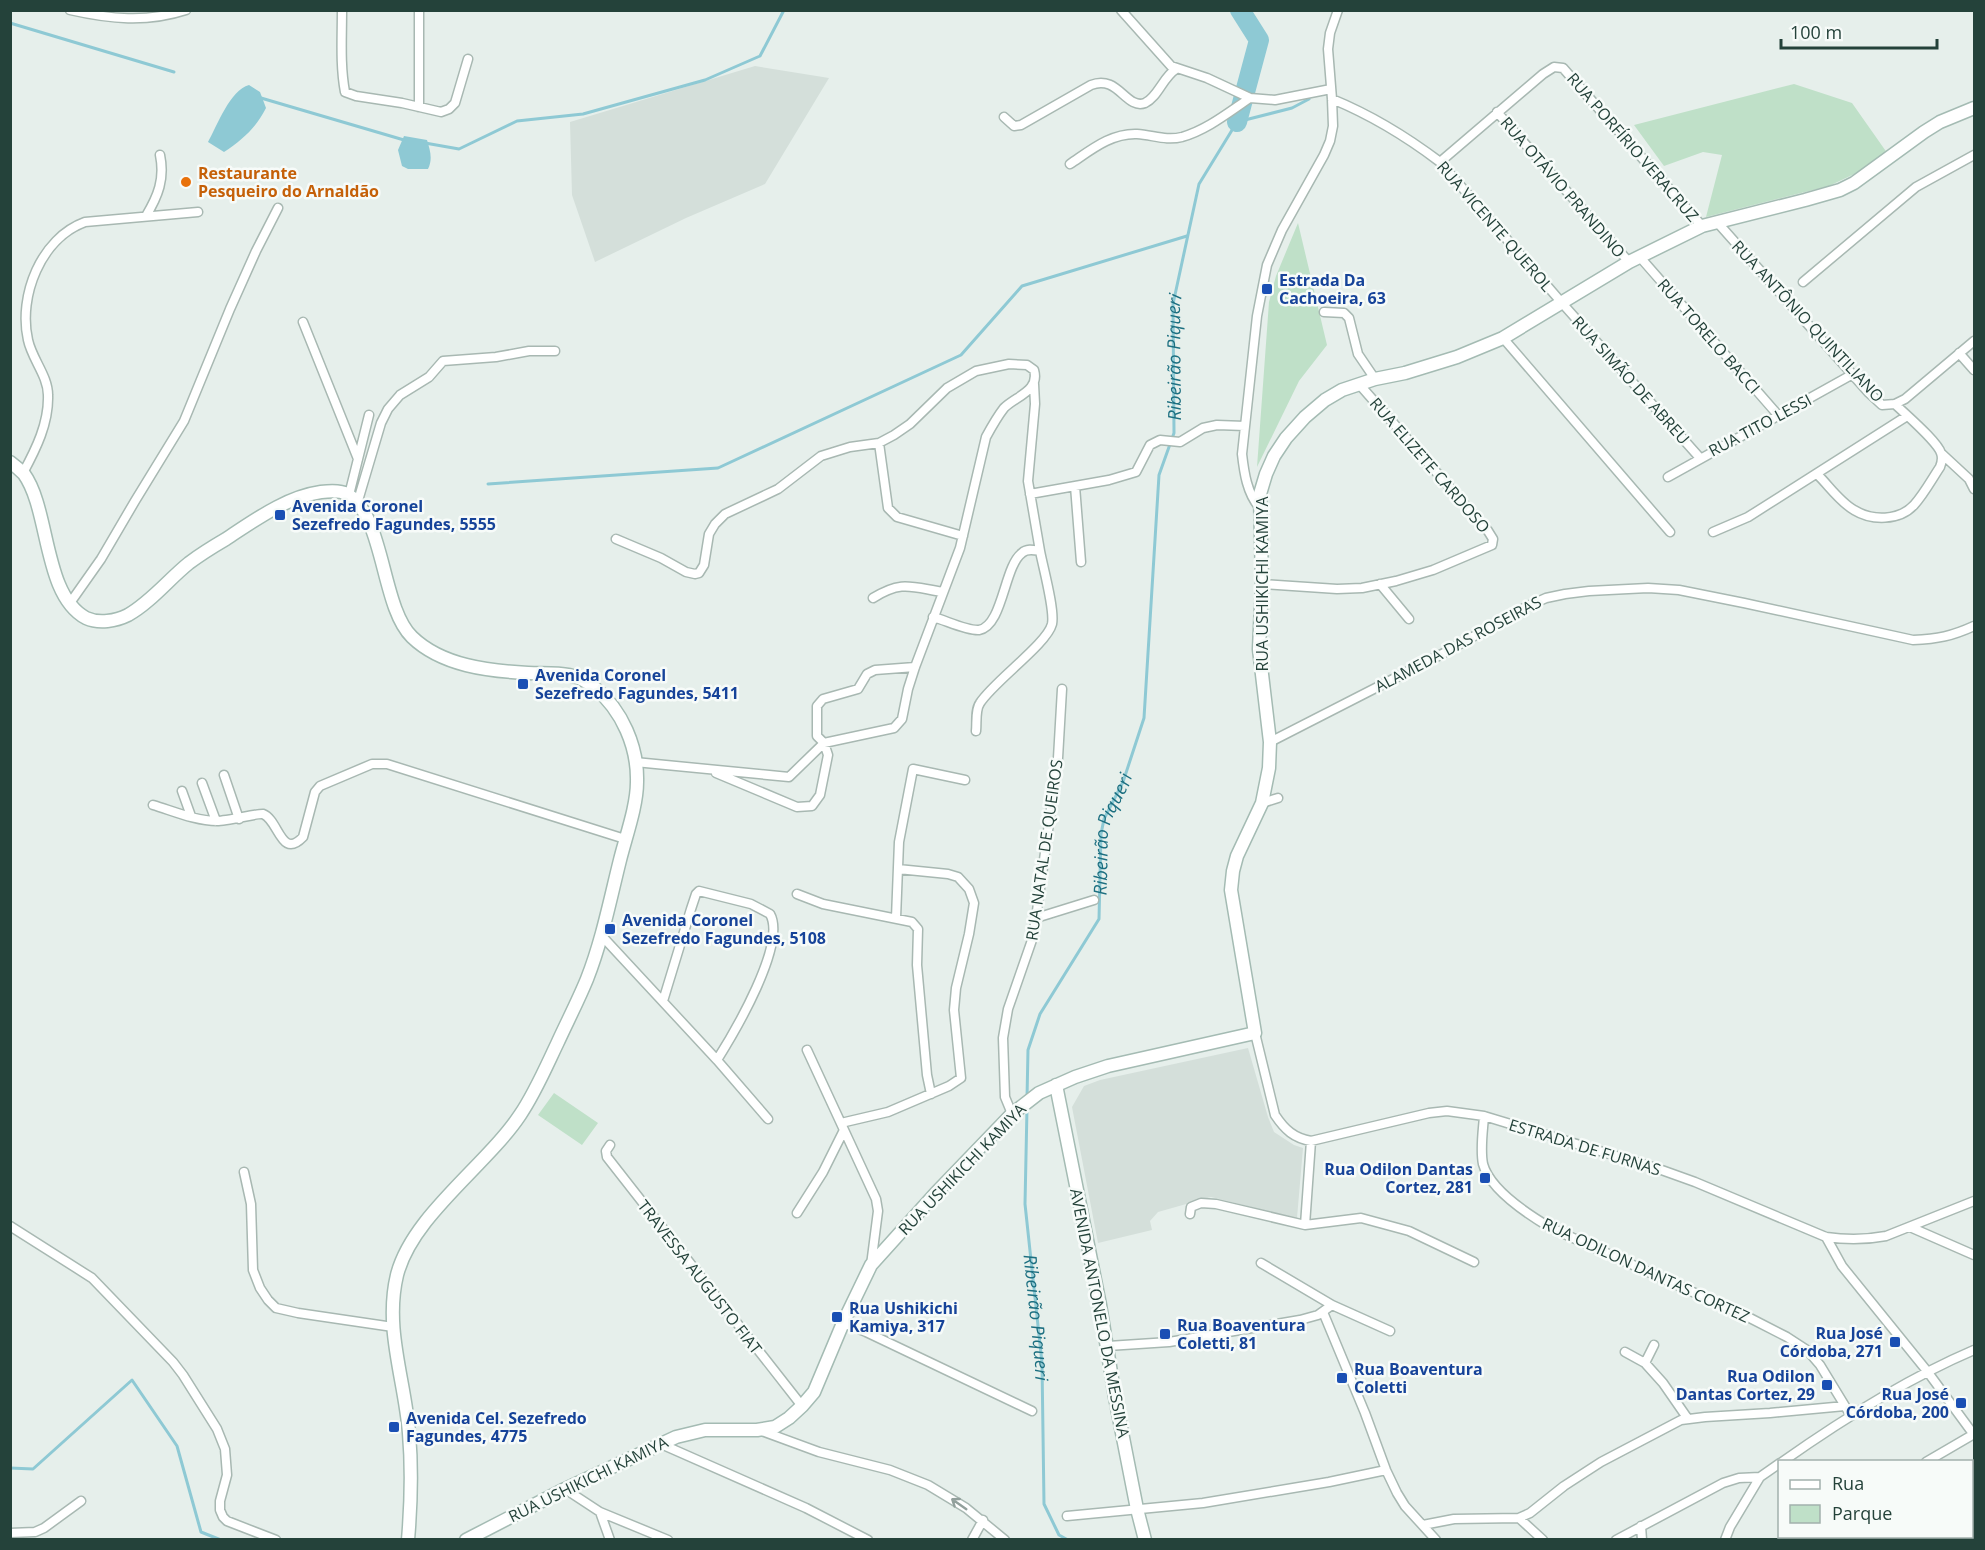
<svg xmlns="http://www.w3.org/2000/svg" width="1985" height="1550" font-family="'Open Sans',sans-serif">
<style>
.built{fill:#d4dfda}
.green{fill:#bfe0c8}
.water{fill:#8ec9d4}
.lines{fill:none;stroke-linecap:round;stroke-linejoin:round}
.stream{stroke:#8ec9d4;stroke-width:3}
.river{stroke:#8ec9d4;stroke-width:20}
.street-casing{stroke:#a8b8b2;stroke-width:11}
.secondary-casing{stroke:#a4bbb3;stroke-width:15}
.street{stroke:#fff;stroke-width:8}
.secondary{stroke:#fff;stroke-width:12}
.oneway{stroke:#92a09c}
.food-dot{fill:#e8710a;stroke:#f7fbf9;stroke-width:2}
.transit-dot{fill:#1a4fb4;stroke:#f7fbf9;stroke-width:2}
.labels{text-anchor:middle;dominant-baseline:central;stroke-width:5;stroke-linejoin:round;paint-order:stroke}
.street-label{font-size:16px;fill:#24423a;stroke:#f7fbf9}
.food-label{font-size:16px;font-weight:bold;fill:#c56008;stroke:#f7fbf9;text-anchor:start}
.transit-label{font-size:16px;font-weight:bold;fill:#164399;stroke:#f7fbf9;text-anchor:start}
.water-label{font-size:18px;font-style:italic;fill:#1c6f80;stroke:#f7fbf9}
</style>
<rect width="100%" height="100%" fill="#e6efeb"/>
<path class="built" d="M 755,66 L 829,78 L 765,184 L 686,218 L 595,262 L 572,195 L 570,122 Z
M 1248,1048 L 1268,1117 L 1274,1132 L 1294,1145 L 1303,1148 L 1297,1218 L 1211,1197 L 1158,1212 L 1150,1221 L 1152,1230 L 1098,1243 L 1072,1107 L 1084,1086 L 1100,1080 Z"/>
<path class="green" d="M 1794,84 L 1852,103 L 1890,157 L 1829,186 L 1706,217 L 1722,155 L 1703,152 L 1664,166 L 1634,125 Z
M 1298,223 L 1327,345 L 1299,381 L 1257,467 L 1269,302 L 1276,276 Z
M 554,1093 L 598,1123 L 582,1145 L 538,1115 Z"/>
<path class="water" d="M 249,85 L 260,92 L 266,108 C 256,128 242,140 224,152 L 208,142 C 217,126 230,90 249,85 Z
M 404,136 L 427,140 C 430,150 433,159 428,169 L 408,169 L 402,166 L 398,150 Z"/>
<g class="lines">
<g class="stream">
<path d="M 10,23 L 174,72"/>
<path d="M 261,98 L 404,140"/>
<path d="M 425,143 L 459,149 L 517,121 L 583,114 L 705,80 L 760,56 L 784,10"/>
<path d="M 488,484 L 718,468 L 961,355 L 1022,286 L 1187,236"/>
<path id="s1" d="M 1027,1098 L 1028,1050 L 1040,1014 L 1099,919 L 1101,834 L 1104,819 L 1123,782 L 1144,718 L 1159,475 L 1174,433 L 1173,304 L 1199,184 L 1237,122 L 1292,108 L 1309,99"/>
<path id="s2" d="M 1027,1108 L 1025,1204 L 1042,1363 L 1044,1504 L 1059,1535 L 1068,1540"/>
<path d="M 10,1468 L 33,1469 L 132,1380 L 177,1446 L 201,1532 L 221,1540"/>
</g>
<path class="river" d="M 1237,122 L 1259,40 L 1240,10"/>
<defs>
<path id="street" d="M 70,10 C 110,19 146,23 186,10
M 342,10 C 342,38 340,65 345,92 L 356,96 L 402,103 L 441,112 L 449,109 L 455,103 L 468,59
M 419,10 L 419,107
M 1121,10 L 1171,66 L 1207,78 L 1250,98 L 1275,100 L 1331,89
M 1332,99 C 1371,115 1407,137 1440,162 L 1562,303 L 1700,458
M 1497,112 L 1629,262
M 1004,117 L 1014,126 L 1021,125 L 1091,85 C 1118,74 1126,110 1145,103 C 1158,97 1163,77 1176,69
M 1440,162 L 1543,74 L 1554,67 L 1563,68 L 1702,226
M 1070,164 C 1091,150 1111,133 1137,134 C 1153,135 1166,141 1182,137 C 1207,130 1229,112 1250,98
M 146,216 C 158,196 165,179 160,155
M 1717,222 L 1869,393 L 1882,405 L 1895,404 L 1905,399 L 1974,341
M 1639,256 L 1778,415
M 1803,282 L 1916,187 L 1974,155
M 1324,312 L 1344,313 L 1349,318 L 1358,354 L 1375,379
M 303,322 L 358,459
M 1503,338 L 1670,532
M 1959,353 L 1974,370
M 879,443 L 888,508 L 897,517 L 963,536
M 1942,454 L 1969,479 L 1974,489
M 23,473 C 36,449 49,423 48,395 C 48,376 32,359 28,340 C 18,296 41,238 85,222 L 198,212
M 1818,475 C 1829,486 1840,502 1854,510 C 1872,521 1899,521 1914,505 C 1924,494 1932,479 1940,467 C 1942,462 1943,458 1941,453 C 1937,441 1906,415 1895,404
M 1668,477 L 1853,374
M 1075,486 L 1081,562
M 1030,494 L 1109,480 L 1136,472 L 1150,445 L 1160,440 L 1180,442 L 1203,428 L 1217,425 L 1245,426
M 349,495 L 369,415
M 357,504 L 381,423 L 388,409 L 400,395 L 429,377 L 443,361 L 496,357 L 529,351 L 555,351
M 1260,508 C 1247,494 1244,472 1242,454 L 1257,316 L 1267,265 L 1282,230 L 1324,155 L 1330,141 L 1333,126 L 1332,99 L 1328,49 L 1330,33 L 1338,10
M 1713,532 L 1748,517 L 1907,416
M 616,539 L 661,558 L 686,572 L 695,574 L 699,573 L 704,565 L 709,534 L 715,524 L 725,514 L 778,489 L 821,456 L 850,447 L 879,443 L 894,435 L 910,424 L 947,388 L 976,371 L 1009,364 L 1027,365 L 1034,370 C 1040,391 1016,396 1004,408 C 997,417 992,426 986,437 L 960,548 L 915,667 L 908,689 L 902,719 L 894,728 L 824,743 L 789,777 L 635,762
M 1262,584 L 1337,589 L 1362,588 L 1396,581 L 1433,570 L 1492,545 L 1493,539 L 1488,531 L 1359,384
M 1380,584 L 1409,619
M 873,598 C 902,580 911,587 943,592
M 70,603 L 101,559 L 135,501 L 184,421 L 230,309 L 256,251 L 278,208
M 933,617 C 945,620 967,631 979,630 C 1003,626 1004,566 1022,553 C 1027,548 1034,550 1040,551 L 1028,481 L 1035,404 L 1034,384
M 976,731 C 977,723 975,710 980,703 C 993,682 1047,644 1052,624 C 1055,610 1043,567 1040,551
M 1270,742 L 1444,653 L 1526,607 L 1546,598 L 1565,594 L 1589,591 L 1648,588 L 1679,590 L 1744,603 L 1913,640 C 1938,639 1952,636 1974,626
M 716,773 L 797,807 L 812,806 L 820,795 L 828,755 L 824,743 L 817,736 L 817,706 L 823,699 L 858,689 L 867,674 L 875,670 L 915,667
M 224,775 L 239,819
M 202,783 L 216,821
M 182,791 L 191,816
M 1262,803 L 1278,798
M 153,805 C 173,811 196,821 217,821 C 228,821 258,813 263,814 C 279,820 281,860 303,837 L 315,792 L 320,786 L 372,764 L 387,764 L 625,839
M 797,894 L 823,904 L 912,922 L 918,929 L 917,965 L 927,1075 L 931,1094
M 896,918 L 899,842 L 913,769 L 965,780
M 1036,918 L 1094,900
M 601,935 L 717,1060 L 768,1119
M 663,1001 L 691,909 L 696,894 L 699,891 L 751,904 L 770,914 C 787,944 734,1033 717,1060
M 1255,1033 L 1275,1115 C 1285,1130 1294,1138 1311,1141 L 1429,1113 L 1447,1111 L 1484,1116 L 1656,1168 L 1695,1182 L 1826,1237 C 1847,1240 1865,1240 1886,1236 L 1974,1201
M 807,1050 L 876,1199 L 878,1211 L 871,1265
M 1012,1114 L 1005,1097 L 1003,1038 L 1008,1009 L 1032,940 L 1036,918 L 1058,758 L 1062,689
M 1484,1116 C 1483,1131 1480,1149 1483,1164 C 1490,1190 1529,1215 1551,1228 L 1746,1316 L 1787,1337 L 1807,1350 L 1820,1365 L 1845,1406
M 841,1123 L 888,1112 L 949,1086 L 961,1078 L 954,1010 L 956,988 L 969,934 L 974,903 L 969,889 L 958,877 L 948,874 L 898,869
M 610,1145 L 606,1151 L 607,1157 L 802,1406
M 244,1172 L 251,1204 L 253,1270 L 260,1288 L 268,1300 L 276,1308 L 298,1313 L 393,1327
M 797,1213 L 823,1172 L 844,1130
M 1190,1214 L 1191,1207 L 1201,1203 L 1216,1204 L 1305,1225 L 1361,1218 L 1409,1231 L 1474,1262
M 1305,1225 L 1311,1141
M 10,1226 L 92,1278 L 173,1362 L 183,1375 L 217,1429 L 225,1449 L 227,1475 L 220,1501 L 220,1510 L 223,1517 L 227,1521 L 276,1540
M 1910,1227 L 1974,1255
M 1826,1237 L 1842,1266 L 1927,1371 L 1974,1435
M 1261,1263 L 1332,1305 L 1390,1331
M 1323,1312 L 1365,1413 L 1386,1470 L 1397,1493 L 1405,1506 L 1436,1540
M 843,1323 L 866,1332 L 1032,1411
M 1108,1346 L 1169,1342 L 1300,1320 L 1318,1315 L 1332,1305
M 1625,1352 L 1645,1363 L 1663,1383 L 1688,1419
M 1645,1363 L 1654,1345
M 759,1430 L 819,1452 L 890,1470 L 928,1485 L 966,1508 L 1005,1540
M 661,1444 L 806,1508 L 868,1540
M 1782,1462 C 1843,1419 1906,1379 1974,1350
M 1926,1462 L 1974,1434
M 565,1489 L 600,1512 L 668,1540
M 600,1512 L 610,1540
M 1067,1516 L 1203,1503 L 1329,1482 L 1386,1470
M 1519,1518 L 1543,1540
M 1423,1525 L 1454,1519 L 1519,1518 L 1530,1513 L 1564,1486 L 1601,1462 L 1681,1420 L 1705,1417 L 1770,1413 L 1845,1406 L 1851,1416
M 1641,1526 L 1642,1540
M 1972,1527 L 1974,1525
M 10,1533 L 35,1532 L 44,1528 L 81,1501
M 972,1540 L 983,1520
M 1616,1540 L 1723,1483 L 1739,1478 L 1760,1477 L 1780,1463
M 1725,1540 L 1730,1527 L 1760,1477
M 1812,1540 L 1814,1536
M 1948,1540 L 1953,1536"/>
<path id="secondary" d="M 10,462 C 14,465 21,471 24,474 C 50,510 43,595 86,618 C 99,624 116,621 128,615 C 151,602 169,579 189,563 C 201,554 214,546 226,539 C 255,520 286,497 321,492 C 329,491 340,490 347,494 C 385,516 381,607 412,637 C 442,666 489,671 528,673 C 554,674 574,670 595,688 C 622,710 638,747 637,782 C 637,806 626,836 620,860 C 610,900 602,941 587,979 C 578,1001 567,1022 557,1044 C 546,1067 535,1093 520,1115 C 486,1166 412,1216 397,1275 C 384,1329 405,1380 409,1433 C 412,1468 411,1505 408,1540
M 1056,1085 L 1100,1305 L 1115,1397 L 1137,1509 L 1145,1540
M 466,1540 L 565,1489 L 676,1437 L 705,1430 L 757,1430 L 775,1427 L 789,1418 L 802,1406 L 814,1392 L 843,1323 L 871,1265 L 935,1194 L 1012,1114 L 1039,1093 L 1075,1077 L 1108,1066 L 1255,1033 L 1231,890 L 1233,871 L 1237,856 L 1262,803 L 1269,768 L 1270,742 L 1259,649 L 1262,584 L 1260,494 L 1266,474 L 1274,456 L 1286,438 L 1305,417 L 1325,400 L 1342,390 L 1375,379 L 1405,373 L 1457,357 L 1503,338 L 1629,262 L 1702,226 L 1805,200 L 1840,190 L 1854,183 L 1924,132 L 1940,122 L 1974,108"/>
</defs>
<use href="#street" class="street-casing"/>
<use href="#secondary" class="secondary-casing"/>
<use href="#street" class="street"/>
<use href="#secondary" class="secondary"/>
</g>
<defs><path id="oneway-shaft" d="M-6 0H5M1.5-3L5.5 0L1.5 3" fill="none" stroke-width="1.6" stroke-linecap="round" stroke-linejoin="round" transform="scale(1.5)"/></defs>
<use class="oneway" href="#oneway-shaft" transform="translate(959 1504) rotate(-145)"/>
<circle class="food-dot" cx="186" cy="182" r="6"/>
<g class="transit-dot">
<rect x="1261" y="283" width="12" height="12" rx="3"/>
<rect x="274" y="509" width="12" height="12" rx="3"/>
<rect x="517" y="678" width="12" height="12" rx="3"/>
<rect x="604" y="923" width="12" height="12" rx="3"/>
<rect x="1479" y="1172" width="12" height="12" rx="3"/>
<rect x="831" y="1311" width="12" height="12" rx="3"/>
<rect x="1159" y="1328" width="12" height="12" rx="3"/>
<rect x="1889" y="1336" width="12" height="12" rx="3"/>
<rect x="1336" y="1372" width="12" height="12" rx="3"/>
<rect x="1821" y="1379" width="12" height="12" rx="3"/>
<rect x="1955" y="1397" width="12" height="12" rx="3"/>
<rect x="388" y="1421" width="12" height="12" rx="3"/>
</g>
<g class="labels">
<g class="street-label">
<text transform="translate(1633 147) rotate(49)">RUA PORFÍRIO VERACRUZ</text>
<text transform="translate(1563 187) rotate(49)">RUA OTÁVIO PRANDINO</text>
<text transform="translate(1495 226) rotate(49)">RUA VICENTE QUEROL</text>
<text transform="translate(1808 321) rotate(47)">RUA ANTÔNIO QUINTILIANO</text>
<text transform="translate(1709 336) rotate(49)">RUA TORELO BACCI</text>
<text transform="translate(1631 380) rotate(48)">RUA SIMÃO DE ABREU</text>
<text transform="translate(1760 425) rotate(-28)">RUA TITO LESSI</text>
<text transform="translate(1430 465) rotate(49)">RUA ELIZETE CARDOSO</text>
<text transform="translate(1262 584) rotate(-90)">RUA USHIKICHI KAMIYA</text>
<text transform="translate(1458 644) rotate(-28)">ALAMEDA DAS ROSEIRAS</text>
<text transform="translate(1044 850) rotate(-82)">RUA NATAL DE QUEIROS</text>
<text transform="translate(1585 1147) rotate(17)">ESTRADA DE FURNAS</text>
<text transform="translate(962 1169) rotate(-46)">RUA USHIKICHI KAMIYA</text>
<text transform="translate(1646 1270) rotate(25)">RUA ODILON DANTAS CORTEZ</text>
<text transform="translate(700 1277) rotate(52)">TRAVESSA AUGUSTO FIAT</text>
<text transform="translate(1100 1313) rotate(79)">AVENIDA ANTONELO DA MESSINA</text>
<text transform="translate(588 1479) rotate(-26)">RUA USHIKICHI KAMIYA</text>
</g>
<g class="food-label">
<text x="198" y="173">Restaurante<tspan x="198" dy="18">Pesqueiro do Arnaldão</tspan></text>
</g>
<g class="transit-label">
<text x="1279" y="280">Estrada Da<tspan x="1279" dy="18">Cachoeira, 63</tspan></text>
<text x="292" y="506">Avenida Coronel<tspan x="292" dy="18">Sezefredo Fagundes, 5555</tspan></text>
<text x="535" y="675">Avenida Coronel<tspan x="535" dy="18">Sezefredo Fagundes, 5411</tspan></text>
<text x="622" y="920">Avenida Coronel<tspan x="622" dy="18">Sezefredo Fagundes, 5108</tspan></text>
<text x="1473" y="1169" text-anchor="end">Rua Odilon Dantas<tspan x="1473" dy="18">Cortez, 281</tspan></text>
<text x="849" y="1308">Rua Ushikichi<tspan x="849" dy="18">Kamiya, 317</tspan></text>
<text x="1177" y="1325">Rua Boaventura<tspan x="1177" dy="18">Coletti, 81</tspan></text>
<text x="1883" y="1333" text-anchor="end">Rua José<tspan x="1883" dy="18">Córdoba, 271</tspan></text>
<text x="1354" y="1369">Rua Boaventura<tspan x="1354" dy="18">Coletti</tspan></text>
<text x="1815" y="1376" text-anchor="end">Rua Odilon<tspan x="1815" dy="18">Dantas Cortez, 29</tspan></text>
<text x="1949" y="1394" text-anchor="end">Rua José<tspan x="1949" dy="18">Córdoba, 200</tspan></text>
<text x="406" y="1418">Avenida Cel. Sezefredo<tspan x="406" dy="18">Fagundes, 4775</tspan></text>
</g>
<g class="water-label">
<text stroke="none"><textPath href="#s1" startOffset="771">Ribeirão Piqueri</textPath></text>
<text stroke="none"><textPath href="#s1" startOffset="285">Ribeirão Piqueri</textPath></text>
<text stroke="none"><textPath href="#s2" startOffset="210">Ribeirão Piqueri</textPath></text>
</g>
</g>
<rect width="1985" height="1550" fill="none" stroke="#24423a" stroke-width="24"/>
<rect x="1778" y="1460" width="195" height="78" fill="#f7fbf9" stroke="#a3b1ad" stroke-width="1.5"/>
<rect x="1790" y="1480" width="30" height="9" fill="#ffffff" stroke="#a3b1ad" stroke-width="1.5"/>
<text x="1832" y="1490" font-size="18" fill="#24423a">Rua</text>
<rect x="1790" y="1505" width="30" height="18" fill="#bfe0c8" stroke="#a3b1ad" stroke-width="1.5"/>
<text x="1832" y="1520" font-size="18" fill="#24423a">Parque</text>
<path d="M1781 39v9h156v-9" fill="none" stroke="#24423a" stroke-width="3"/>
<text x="1790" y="39" font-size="18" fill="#24423a" stroke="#f7fbf9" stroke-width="4.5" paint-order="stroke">100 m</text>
</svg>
